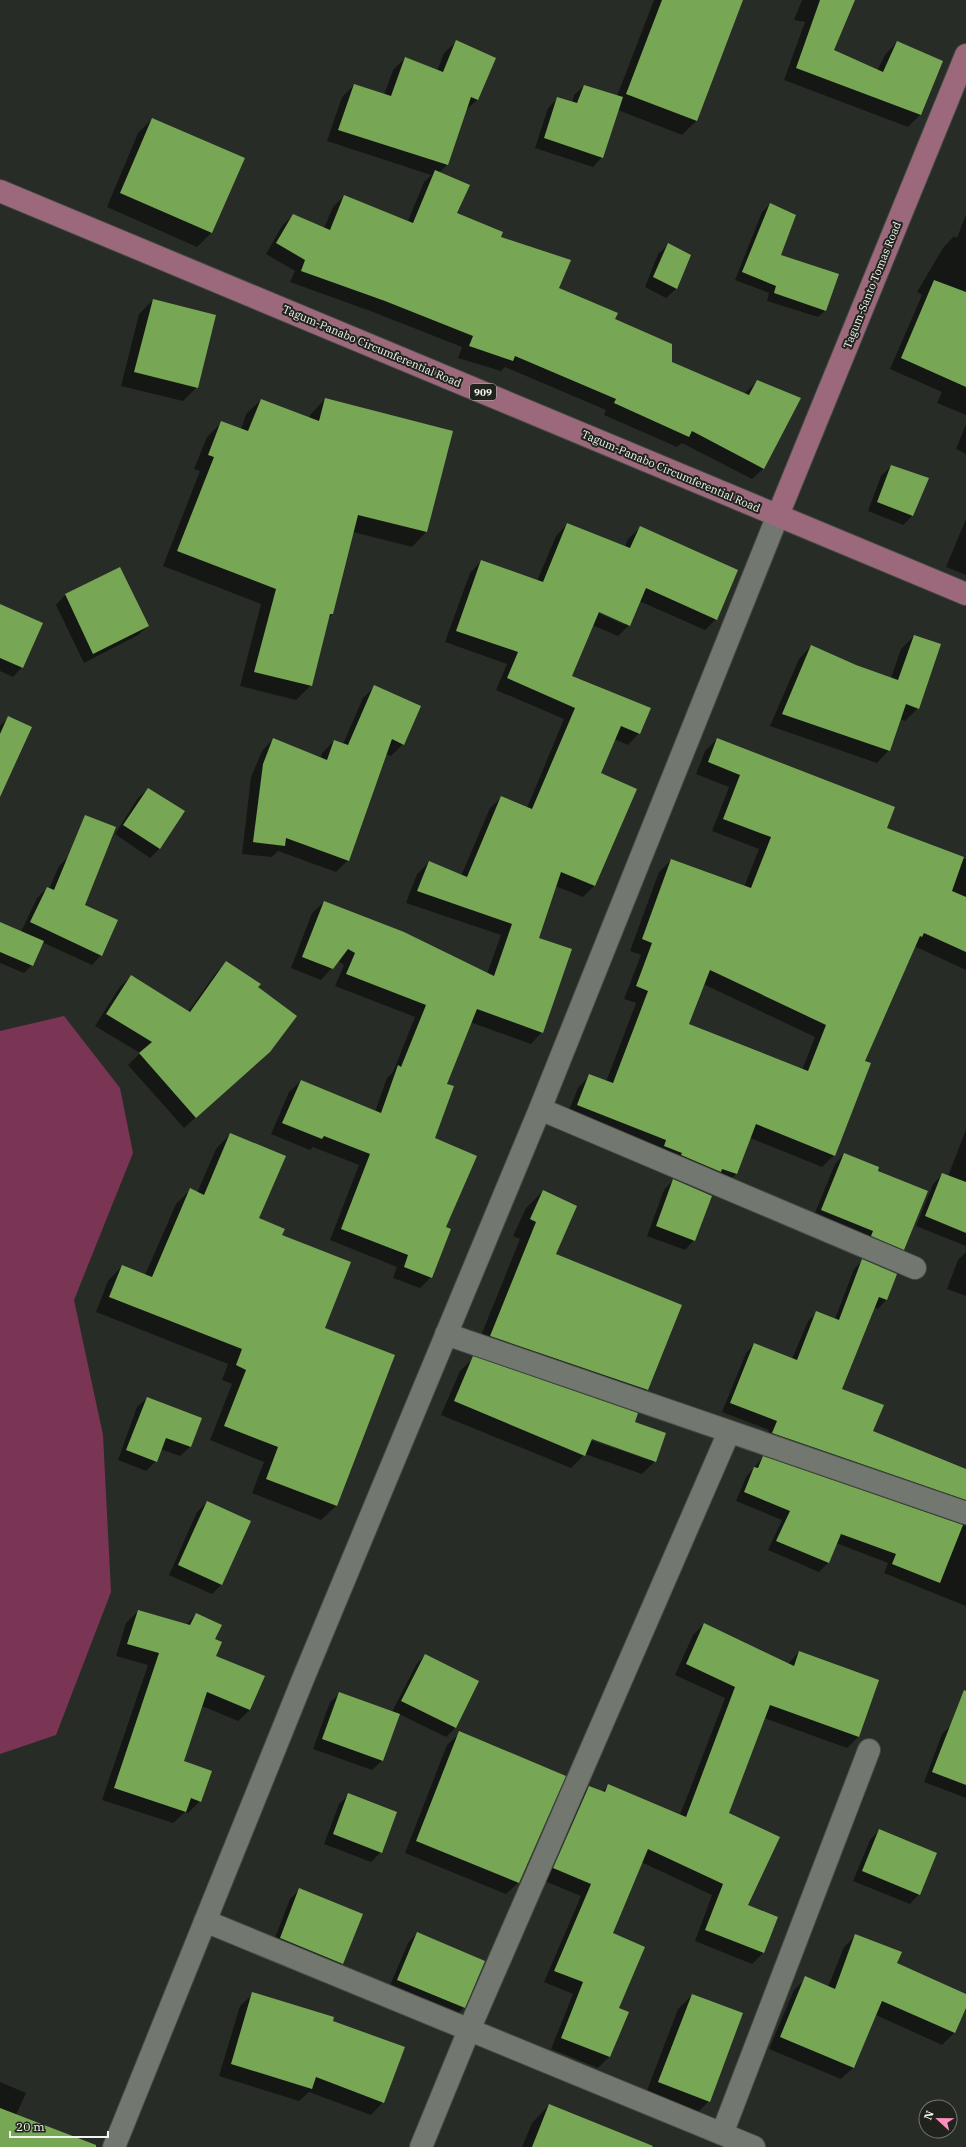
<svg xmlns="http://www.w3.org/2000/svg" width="966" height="2147" font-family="'IBM Plex Serif',serif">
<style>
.green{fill:#7b3554}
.shadow{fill:#0007;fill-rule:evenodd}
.building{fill:#77a754;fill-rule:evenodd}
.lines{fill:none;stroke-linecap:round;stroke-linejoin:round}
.minor-casing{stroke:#474b45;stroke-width:24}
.major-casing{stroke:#474b45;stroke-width:24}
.minor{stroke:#72776f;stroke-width:22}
.major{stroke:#9c697c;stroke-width:22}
.labels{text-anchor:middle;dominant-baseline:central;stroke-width:4;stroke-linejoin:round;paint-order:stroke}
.shield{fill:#1f231c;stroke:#b2b5b0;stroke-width:1}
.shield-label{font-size:10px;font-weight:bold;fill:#f1f4ef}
.street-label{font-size:11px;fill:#f1f4ef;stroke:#1f231c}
</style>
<rect width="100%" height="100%" fill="#282c26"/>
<path class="green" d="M 64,1016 L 120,1088 L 133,1153 L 74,1300 L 103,1435 L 111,1592 L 56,1735 L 0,1754 L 0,1031 Z"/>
<path class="shadow" d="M 654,0 L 742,0 L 696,121 L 682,135 L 618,110 L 602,157 L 593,167 L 535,148 L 548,108 L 558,98 L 572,103 L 574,95 L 584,86 L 617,96 Z
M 802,0 L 854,0 L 833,51 L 877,71 L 885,55 L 897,42 L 942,61 L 920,115 L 908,127 L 784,80 L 805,22 L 794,20 Z
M 456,42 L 478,99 L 465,111 L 447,165 L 439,173 L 456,214 L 500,237 L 558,289 L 613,320 L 671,362 L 744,394 L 757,381 L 764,468 L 752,479 L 682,443 L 677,447 L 604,415 L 606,410 L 505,367 L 501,371 L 458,358 L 462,347 L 373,312 L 290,282 L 295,271 L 266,254 L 282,226 L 293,215 L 324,228 L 333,207 L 344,196 L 408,221 L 424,182 L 431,175 L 327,141 L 342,97 L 354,85 L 384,95 L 393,70 L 405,58 L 437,71 L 444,53 Z
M 152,119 L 211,233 L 197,247 L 107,207 L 138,133 Z
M 770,204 L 780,256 L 826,310 L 818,317 L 767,301 L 769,293 L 735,280 L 762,212 Z
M 966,214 L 966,415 L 937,403 L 942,392 L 890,369 L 922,295 L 917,292 L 943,248 L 954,236 L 957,238 Z
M 668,245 L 690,255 L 676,289 L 666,298 L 645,287 L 658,254 Z
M 153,300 L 197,387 L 183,401 L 121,386 L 139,314 Z
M 325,399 L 452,431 L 426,532 L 412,547 L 353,532 L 332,614 L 328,619 L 311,685 L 296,700 L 240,686 L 261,604 L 163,566 L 200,471 L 194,469 L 207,437 L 222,422 L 241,430 L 246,414 L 261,400 L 309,418 L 311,414 Z
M 966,424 L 966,454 L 956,449 Z
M 891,466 L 927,479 L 912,516 L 903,525 L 868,511 L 881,476 Z
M 966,519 L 966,575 L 946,567 Z
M 567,524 L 625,547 L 628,539 L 640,528 L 716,619 L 705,630 L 639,601 L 629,625 L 618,636 L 592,625 L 570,676 L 639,733 L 628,745 L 614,739 L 599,774 L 635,790 L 594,886 L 583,897 L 555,886 L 538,938 L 542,1032 L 531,1044 L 470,1022 L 445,1084 L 433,1138 L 445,1228 L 431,1277 L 420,1288 L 393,1278 L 397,1267 L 330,1240 L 359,1165 L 313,1147 L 310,1150 L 271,1134 L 289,1092 L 301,1081 L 375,1112 L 387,1078 L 393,1072 L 415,1017 L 335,986 L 344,965 L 338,961 L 321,980 L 291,968 L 312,913 L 324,902 L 487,974 L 501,935 L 406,903 L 417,874 L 429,862 L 461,876 L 490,808 L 502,797 L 527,808 L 564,719 L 496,690 L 507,664 L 445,642 L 470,573 L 481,561 L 537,581 L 556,536 ZM 595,609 L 625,622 L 625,625 L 594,611 Z
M 120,568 L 148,626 L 138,635 L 84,663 L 56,605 L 65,595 Z
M 0,606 L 22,667 L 13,677 L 0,671 Z
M 914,636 L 918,708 L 905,721 L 900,719 L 889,750 L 877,763 L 770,726 L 799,659 L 811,646 L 856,666 L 891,678 L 901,649 Z
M 374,687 L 403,744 L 391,756 L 386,754 L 348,860 L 336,872 L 278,851 L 272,857 L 242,854 L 251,777 L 262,751 L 273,739 L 321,758 L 322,753 L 334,741 L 343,744 L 363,698 Z
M 9,717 L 0,791 L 0,726 Z
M 717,739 L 885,829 L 966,859 L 966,970 L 914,946 L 864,1062 L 834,1155 L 822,1167 L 750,1138 L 736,1174 L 724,1186 L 566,1117 L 578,1088 L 590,1075 L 606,1082 L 636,1003 L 624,999 L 641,955 L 630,951 L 659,872 L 671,860 L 744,887 L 759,849 L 712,831 L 729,787 L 696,774 L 705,751 ZM 703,984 L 815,1037 L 802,1070 L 687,1024 Z
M 148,789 L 160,848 L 150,858 L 115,834 L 138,798 Z
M 68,857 L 101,955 L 92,965 L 42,942 L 32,965 L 24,973 L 0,963 L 0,923 L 21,932 L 37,898 L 47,888 L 49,889 L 59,866 Z
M 226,962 L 257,988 L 270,1052 L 184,1128 L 128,1065 L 140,1053 L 95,1026 L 119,988 L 131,976 L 188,1012 L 215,974 Z
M 966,1130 L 966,1246 L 916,1226 L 933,1184 L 943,1174 L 948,1176 Z
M 230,1134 L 258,1219 L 281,1236 L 324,1329 L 394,1356 L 336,1506 L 321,1520 L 252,1493 L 264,1462 L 210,1440 L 232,1384 L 222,1380 L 228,1364 L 96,1312 L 108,1281 L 122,1266 L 145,1275 L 176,1204 L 190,1190 L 197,1193 L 216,1149 Z
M 844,1154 L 876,1171 L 903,1249 L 894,1259 L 812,1220 L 835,1164 Z
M 673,1180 L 694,1240 L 685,1250 L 647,1236 L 664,1190 Z
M 543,1191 L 554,1255 L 680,1305 L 647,1390 L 630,1407 L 474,1353 L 520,1239 L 513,1236 L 526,1208 Z
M 966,1252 L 966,1296 L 947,1289 L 958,1260 Z
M 863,1260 L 896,1274 L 886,1300 L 878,1309 L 874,1307 L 840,1389 L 872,1431 L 966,1470 L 966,1513 L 764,1442 L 769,1430 L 722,1412 L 746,1353 L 754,1344 L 792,1359 L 808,1321 L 817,1312 L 835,1319 L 854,1269 Z
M 473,1358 L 634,1422 L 655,1461 L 642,1474 L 585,1454 L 571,1468 L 441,1415 L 460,1371 ZM 588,1437 L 649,1458 L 649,1460 L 587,1439 Z
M 147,1398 L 200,1418 L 190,1447 L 180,1456 L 160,1449 L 156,1461 L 146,1471 L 118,1460 L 137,1407 Z
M 763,1457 L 966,1526 L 966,1606 L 884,1573 L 888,1563 L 836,1543 L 828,1563 L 819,1572 L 768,1550 L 782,1520 L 736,1501 L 746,1477 Z
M 207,1502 L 221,1585 L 212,1594 L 169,1575 L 197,1512 Z
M 138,1611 L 186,1625 L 196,1614 L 214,1639 L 215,1656 L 250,1710 L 238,1721 L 202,1706 L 183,1762 L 200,1801 L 188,1813 L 185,1812 L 173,1823 L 102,1800 L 148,1665 L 116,1656 L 126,1623 Z
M 704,1624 L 788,1664 L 799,1652 L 858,1737 L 847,1748 L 764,1718 L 727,1814 L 746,1905 L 777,1918 L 763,1953 L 752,1964 L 695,1941 L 712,1895 L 641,1862 L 611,1934 L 618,2008 L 627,2012 L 609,2057 L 598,2068 L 551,2049 L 573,1994 L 544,1982 L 581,1896 L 542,1880 L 578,1798 L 589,1787 L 602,1792 L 608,1786 L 680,1815 L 725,1698 L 675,1675 L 693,1635 Z
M 425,1655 L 478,1682 L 455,1728 L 446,1737 L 399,1714 L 382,1761 L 372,1770 L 313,1749 L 330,1702 L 340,1693 L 392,1712 L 416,1665 Z
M 951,1725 L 966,1730 L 966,1798 L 924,1782 L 942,1734 Z
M 460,1733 L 519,1882 L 506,1894 L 405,1853 L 447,1745 Z
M 349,1794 L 381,1852 L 371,1862 L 324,1844 L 339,1804 Z
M 879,1830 L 919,1894 L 910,1904 L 853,1881 L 870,1840 Z
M 299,1890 L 362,1914 L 342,1964 L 333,1973 L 271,1948 L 290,1899 Z
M 417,1933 L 464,2007 L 455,2017 L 388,1990 L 408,1943 Z
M 856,1935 L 896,1963 L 966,1995 L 966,2006 L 954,2033 L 942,2045 L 876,2015 L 853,2068 L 841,2079 L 769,2049 L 794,1990 L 806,1978 L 828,1987 L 844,1947 Z
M 253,1994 L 332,2022 L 383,2102 L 371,2115 L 309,2092 L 299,2101 L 219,2076 L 240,2006 Z
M 692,1995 L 709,2101 L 695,2115 L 645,2096 L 678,2009 Z
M 0,2082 L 26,2093 L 16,2115 L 81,2147 L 0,2147 Z
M 549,2105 L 653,2147 L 522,2147 L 532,2123 Z"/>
<path class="building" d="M 662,0 L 743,0 L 697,121 L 626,94 Z
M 820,0 L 855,0 L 834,50 L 883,72 L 897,41 L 943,61 L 921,115 L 796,68 Z
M 456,40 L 496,58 L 478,100 L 471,97 L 448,165 L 338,130 L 354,84 L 391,96 L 405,57 L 443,72 Z
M 584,85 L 623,97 L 603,158 L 544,138 L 557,97 L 577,103 Z
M 152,118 L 245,158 L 212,233 L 120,193 Z
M 435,170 L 470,185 L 457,213 L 503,232 L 501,237 L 571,260 L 559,288 L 618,313 L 615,319 L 672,344 L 672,362 L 749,395 L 757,380 L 801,398 L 764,469 L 692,431 L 689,437 L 614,403 L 616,399 L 515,356 L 513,361 L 469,346 L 473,336 L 385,301 L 301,271 L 305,260 L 276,243 L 293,214 L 330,230 L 344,195 L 413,223 Z
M 770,203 L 796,215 L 781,255 L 839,274 L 826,311 L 774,293 L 776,286 L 742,272 Z
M 668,243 L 691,255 L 677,289 L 653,277 Z
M 934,280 L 966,292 L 966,387 L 901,358 Z
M 153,299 L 216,315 L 198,388 L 134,372 Z
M 325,398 L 453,431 L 427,532 L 358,515 L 333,614 L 330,614 L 312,686 L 254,672 L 276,589 L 177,551 L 214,457 L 208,455 L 221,421 L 248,431 L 261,399 L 319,421 Z
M 891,465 L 929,478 L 913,516 L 877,502 Z
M 567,523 L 630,548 L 640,526 L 738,570 L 717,620 L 646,588 L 630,626 L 599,612 L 572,676 L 651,708 L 640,734 L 621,726 L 601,773 L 637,789 L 595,886 L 561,872 L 539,938 L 572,949 L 543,1033 L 477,1009 L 447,1084 L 454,1086 L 435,1138 L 477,1156 L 446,1227 L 451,1229 L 432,1278 L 404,1267 L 408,1255 L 341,1229 L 370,1154 L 324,1136 L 322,1139 L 282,1123 L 301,1080 L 381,1113 L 398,1065 L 401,1067 L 426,1005 L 346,974 L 355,953 L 348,949 L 333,969 L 302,957 L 324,901 L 404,932 L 494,976 L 512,924 L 417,891 L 429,861 L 467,877 L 501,796 L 532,809 L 575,708 L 507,678 L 518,652 L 456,631 L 481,560 L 543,582 Z
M 120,567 L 149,626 L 93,654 L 65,594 Z
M 0,604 L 43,623 L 23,668 L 0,658 Z
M 914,635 L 941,644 L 919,709 L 906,704 L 890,751 L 782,714 L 811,645 L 856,665 L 898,680 Z
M 374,685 L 421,706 L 404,745 L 392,739 L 349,861 L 286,838 L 285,846 L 253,842 L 263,764 L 273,738 L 327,760 L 334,740 L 348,745 Z
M 8,716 L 32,727 L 0,797 L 0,734 Z
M 717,738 L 895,807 L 887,828 L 964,857 L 952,891 L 966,897 L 966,952 L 924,933 L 922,937 L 920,936 L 865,1061 L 871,1063 L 835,1156 L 756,1124 L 737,1174 L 722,1169 L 721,1172 L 681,1155 L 682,1153 L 664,1146 L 666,1140 L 577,1105 L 589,1074 L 613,1083 L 648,991 L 636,986 L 652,943 L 642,939 L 671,859 L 751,888 L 771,837 L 723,819 L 740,775 L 708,762 ZM 710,970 L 826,1025 L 808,1071 L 689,1024 Z
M 148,788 L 185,811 L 160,849 L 123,825 Z
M 85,815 L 116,827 L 85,905 L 118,920 L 102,956 L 30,922 L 47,887 L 54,890 Z
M 0,922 L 44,941 L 33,966 L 0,952 Z
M 226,961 L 261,984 L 258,987 L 297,1016 L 270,1052 L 196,1118 L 139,1053 L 152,1042 L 106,1014 L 131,975 L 190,1012 Z
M 230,1133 L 286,1156 L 259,1218 L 285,1229 L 282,1235 L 351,1262 L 325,1328 L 395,1355 L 337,1506 L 266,1479 L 278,1447 L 224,1426 L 246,1370 L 236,1365 L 242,1349 L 109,1297 L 122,1265 L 152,1277 L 190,1188 L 204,1195 Z
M 844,1153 L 879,1167 L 878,1171 L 928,1191 L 904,1250 L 871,1236 L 873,1231 L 821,1210 Z
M 942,1173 L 966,1182 L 966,1233 L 925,1216 Z
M 673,1179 L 712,1196 L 695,1241 L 656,1226 Z
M 543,1190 L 577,1206 L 556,1254 L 682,1305 L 648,1390 L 490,1336 L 536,1222 L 530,1219 Z
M 862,1259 L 897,1274 L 887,1300 L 879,1297 L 842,1389 L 884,1405 L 873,1431 L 966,1469 L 966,1500 L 772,1433 L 777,1421 L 730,1403 L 754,1343 L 797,1360 L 816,1311 L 839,1320 Z
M 473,1356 L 638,1413 L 635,1422 L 666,1433 L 656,1462 L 592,1439 L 585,1456 L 454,1401 Z
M 147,1397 L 202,1418 L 191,1447 L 166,1438 L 157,1462 L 126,1450 Z
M 763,1456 L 963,1525 L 940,1583 L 892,1564 L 896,1554 L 841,1534 L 829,1563 L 776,1541 L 790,1511 L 744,1492 L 754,1467 L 758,1468 Z
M 207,1501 L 251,1521 L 222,1585 L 178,1565 Z
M 138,1610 L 190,1625 L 196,1613 L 222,1625 L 215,1639 L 222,1642 L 216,1656 L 265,1676 L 250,1710 L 207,1692 L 184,1761 L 212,1771 L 201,1802 L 191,1798 L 186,1812 L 114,1788 L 159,1653 L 127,1644 Z
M 704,1623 L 794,1666 L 799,1651 L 879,1680 L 859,1737 L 770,1705 L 729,1813 L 780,1837 L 748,1905 L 778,1917 L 764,1953 L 705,1930 L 723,1884 L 648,1849 L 613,1933 L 645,1947 L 619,2008 L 629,2012 L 610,2057 L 561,2038 L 583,1982 L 554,1971 L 591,1884 L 553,1868 L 589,1786 L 605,1792 L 608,1784 L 686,1817 L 735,1687 L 686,1664 Z
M 425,1654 L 479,1681 L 456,1728 L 401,1701 Z
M 964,1690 L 966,1691 L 966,1785 L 932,1772 Z
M 339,1692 L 400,1714 L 383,1761 L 322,1739 Z
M 459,1731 L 566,1776 L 519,1883 L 416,1841 Z
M 348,1793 L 397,1812 L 382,1853 L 333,1834 Z
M 879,1829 L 937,1853 L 920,1895 L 862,1871 Z
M 299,1888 L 363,1914 L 343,1964 L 280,1938 Z
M 417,1932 L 485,1961 L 465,2008 L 397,1980 Z
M 855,1934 L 902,1952 L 897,1963 L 966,1994 L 966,2008 L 955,2033 L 882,2001 L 854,2068 L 780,2037 L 805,1976 L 835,1989 Z
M 252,1992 L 334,2017 L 333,2021 L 405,2047 L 384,2103 L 316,2077 L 312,2089 L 231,2064 Z
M 692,1994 L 743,2013 L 710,2102 L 658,2082 Z
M 549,2104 L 653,2146 L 652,2147 L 532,2147 Z
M 0,2108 L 96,2145 L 96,2147 L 0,2147 Z"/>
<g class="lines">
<defs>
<path id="minor" d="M 540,1109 L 915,1268
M 446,1334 L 966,1513
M 205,1921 L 754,2147
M 722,2134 L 869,1750
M 114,2147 L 303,1679 L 540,1109 L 778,515
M 421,2147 L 469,2030 L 729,1432"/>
<path id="major" d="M 0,191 L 966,594
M 778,515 L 966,55"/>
</defs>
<use href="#minor" class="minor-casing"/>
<use href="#major" class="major-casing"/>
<use href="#minor" class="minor"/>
<use href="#major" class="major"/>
</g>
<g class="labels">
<rect class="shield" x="470" y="384" width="26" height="16" rx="3"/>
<g class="shield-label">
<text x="483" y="392">909</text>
</g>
<g class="street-label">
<text transform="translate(872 285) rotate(-68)">Tagum-Santo Tomas Road</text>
<text transform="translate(372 346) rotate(23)">Tagum-Panabo Circumferential Road</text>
<text transform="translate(671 471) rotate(23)">Tagum-Panabo Circumferential Road</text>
</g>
</g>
<g transform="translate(938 2119) rotate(292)"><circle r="19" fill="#1f231c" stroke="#737770"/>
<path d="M0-3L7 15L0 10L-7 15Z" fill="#fe8ebc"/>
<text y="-6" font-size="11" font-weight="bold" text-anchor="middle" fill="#f1f4ef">N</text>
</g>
<path d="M10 2131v6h98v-6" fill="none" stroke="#f1f4ef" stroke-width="2"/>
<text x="16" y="2131" font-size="12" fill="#f1f4ef" stroke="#1f231c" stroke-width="3" paint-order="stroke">20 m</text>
</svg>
